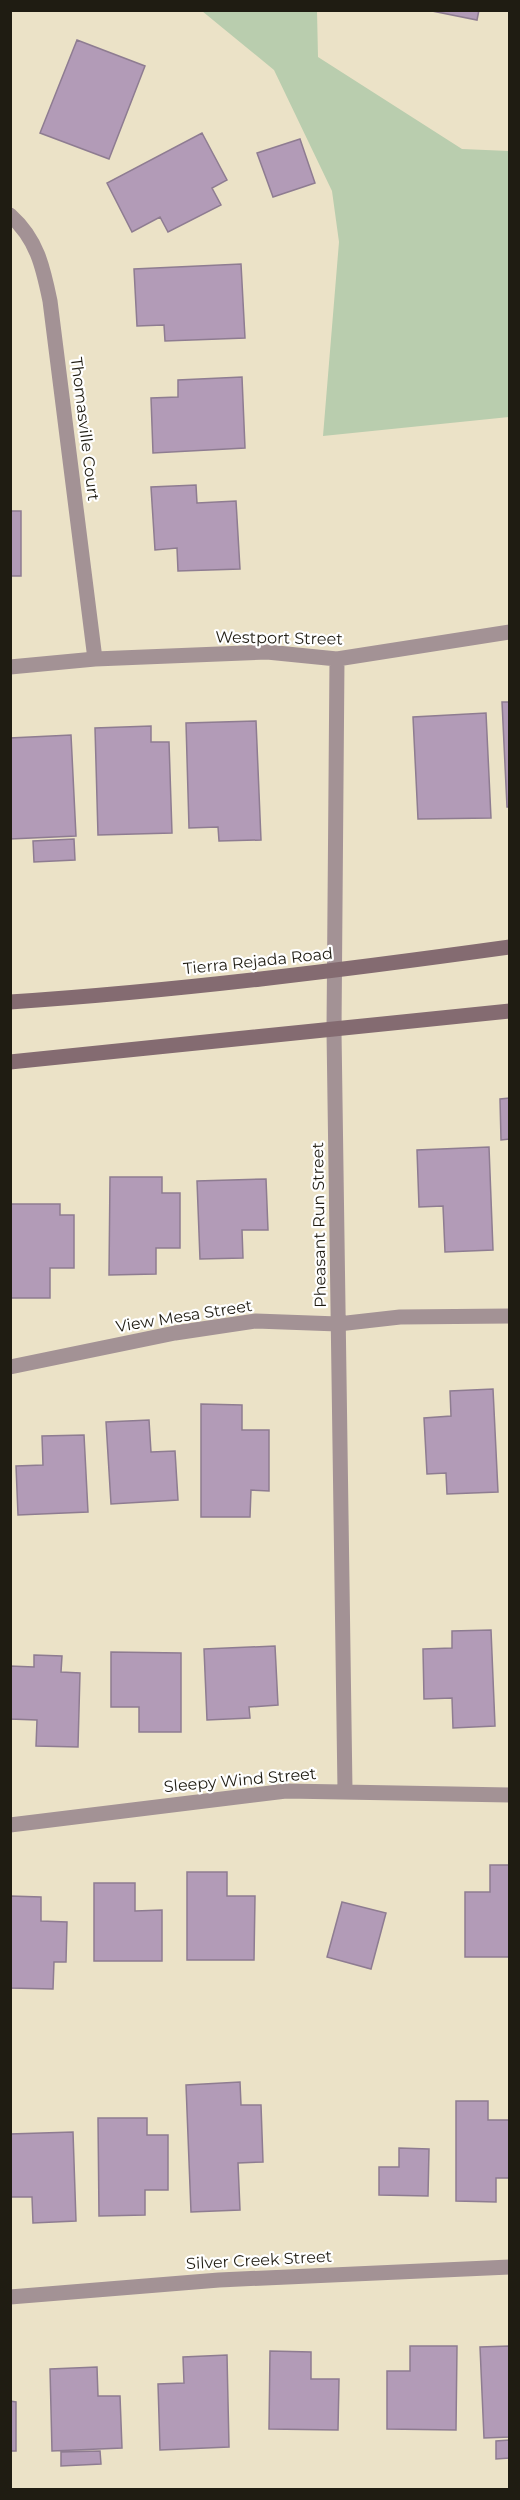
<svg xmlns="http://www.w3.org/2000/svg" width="520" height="2500" font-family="Montserrat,sans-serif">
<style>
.green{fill:#b9cdae}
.building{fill:#b29bb7;stroke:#8e7c91;stroke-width:1.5}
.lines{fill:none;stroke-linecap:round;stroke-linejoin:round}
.street{stroke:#a39295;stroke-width:15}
.secondary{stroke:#846b71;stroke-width:15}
.labels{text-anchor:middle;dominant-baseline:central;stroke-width:4.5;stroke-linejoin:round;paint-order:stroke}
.street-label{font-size:16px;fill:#1f1c12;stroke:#fff}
</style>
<rect width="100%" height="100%" fill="#ebe2c7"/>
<path class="green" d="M 202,11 L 317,11 L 318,57 L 462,149 L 509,151 L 509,417 L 323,436 L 339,242 L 332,191 L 274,70 Z"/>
<path class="building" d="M 427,10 L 479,10 L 477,20 Z
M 77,40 L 145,66 L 109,159 L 40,133 Z
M 202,133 L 227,180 L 212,188 L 221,205 L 168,232 L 160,217 L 132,232 L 107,183 Z
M 300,139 L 315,183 L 273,197 L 257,153 Z
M 241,264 L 245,338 L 165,341 L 164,325 L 137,326 L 134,269 Z
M 242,377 L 245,448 L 153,453 L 151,398 L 178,397 L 178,380 Z
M 196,485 L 197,503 L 236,501 L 240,569 L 178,571 L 177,548 L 155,550 L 151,487 Z
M 10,511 L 21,511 L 21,576 L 10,576 Z
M 502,702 L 510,702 L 510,807 L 507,807 Z
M 486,713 L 491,818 L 418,819 L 413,717 Z
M 256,721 L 261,840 L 219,841 L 218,827 L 189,828 L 186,723 Z
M 151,726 L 151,742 L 169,742 L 172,833 L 98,835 L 95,728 Z
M 71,735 L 76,836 L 10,839 L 10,738 Z
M 74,839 L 75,860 L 34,862 L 33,841 Z
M 510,1098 L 510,1139 L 501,1140 L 500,1099 Z
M 489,1147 L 493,1250 L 445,1252 L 443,1206 L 419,1207 L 417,1150 Z
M 110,1177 L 162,1177 L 162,1193 L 180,1193 L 180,1248 L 156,1248 L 156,1274 L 109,1275 Z
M 266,1179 L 268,1230 L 242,1230 L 243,1258 L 200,1259 L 197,1181 Z
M 10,1204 L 60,1204 L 60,1215 L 74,1215 L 74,1268 L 50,1268 L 50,1298 L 10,1298 Z
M 493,1389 L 498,1492 L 447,1494 L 446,1473 L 427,1474 L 424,1418 L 451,1416 L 450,1391 Z
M 201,1404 L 242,1405 L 242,1430 L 269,1430 L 269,1491 L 251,1490 L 250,1517 L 201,1517 Z
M 149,1420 L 151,1452 L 175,1451 L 178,1500 L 111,1504 L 106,1422 Z
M 84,1435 L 88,1512 L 18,1515 L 16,1466 L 43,1465 L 42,1436 Z
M 491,1630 L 495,1726 L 453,1728 L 452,1698 L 424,1699 L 423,1649 L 452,1648 L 452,1631 Z
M 275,1646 L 278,1705 L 249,1707 L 250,1718 L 207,1720 L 204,1649 Z
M 111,1652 L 181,1653 L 181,1732 L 139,1732 L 139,1707 L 111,1707 Z
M 34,1655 L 62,1656 L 61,1672 L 80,1673 L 78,1747 L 36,1746 L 37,1720 L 10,1719 L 10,1666 L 34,1667 Z
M 490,1865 L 510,1865 L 510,1957 L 465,1957 L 465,1892 L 490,1892 Z
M 187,1872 L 227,1872 L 227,1896 L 255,1896 L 254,1960 L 187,1960 Z
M 94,1883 L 135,1883 L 135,1911 L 162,1910 L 162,1961 L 94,1961 Z
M 10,1896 L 41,1897 L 41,1921 L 67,1922 L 66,1962 L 54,1962 L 53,1989 L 10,1988 Z
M 342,1902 L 386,1913 L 371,1969 L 327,1957 Z
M 240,2082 L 241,2105 L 261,2105 L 263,2162 L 238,2163 L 240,2210 L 191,2212 L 186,2085 Z
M 456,2101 L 488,2101 L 488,2120 L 510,2120 L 510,2178 L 496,2178 L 496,2202 L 456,2201 Z
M 98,2118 L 147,2118 L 147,2135 L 168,2135 L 168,2190 L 145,2190 L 145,2215 L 99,2216 Z
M 73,2132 L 76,2221 L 33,2223 L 32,2197 L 10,2197 L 10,2134 Z
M 399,2148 L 429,2149 L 428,2196 L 379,2195 L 379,2167 L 399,2167 Z
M 410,2346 L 457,2346 L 456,2430 L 387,2429 L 387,2371 L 410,2371 Z
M 510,2346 L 510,2437 L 484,2438 L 480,2347 Z
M 270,2351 L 311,2352 L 311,2379 L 339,2379 L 338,2430 L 269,2429 Z
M 227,2355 L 229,2447 L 160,2450 L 158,2384 L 184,2383 L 183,2357 Z
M 97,2367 L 98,2396 L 120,2396 L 122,2448 L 52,2451 L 50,2369 Z
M 10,2401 L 16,2402 L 16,2451 L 10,2451 Z
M 510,2440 L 510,2458 L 496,2459 L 496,2441 Z
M 100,2451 L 101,2464 L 61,2466 L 61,2452 Z"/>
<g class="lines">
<path class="street" d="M 10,215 C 37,239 43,267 50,301 L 95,659
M 337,659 L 334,1031 L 345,1790
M 10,667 L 95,659 L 267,652 L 337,659 L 510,632
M 10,1367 L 175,1333 L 256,1321 L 338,1324 L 400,1317 L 510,1316
M 10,1825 L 286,1791 L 510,1795
M 10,2297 L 219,2280 L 510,2267"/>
<path class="secondary" d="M 10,1002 C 178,991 344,970 510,947
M 10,1062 L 510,1011"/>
</g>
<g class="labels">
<g class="street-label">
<text transform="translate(85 429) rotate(83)">Thomasville Court</text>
<text transform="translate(279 638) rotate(1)">Westport Street</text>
<text transform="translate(258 961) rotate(-6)">Tierra Rejada Road</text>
<text transform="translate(319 1225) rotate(-91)">Pheasant Run Street</text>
<text transform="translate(184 1316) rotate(-9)">View Mesa Street</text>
<text transform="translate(240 1780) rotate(-5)">Sleepy Wind Street</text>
<text transform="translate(259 2260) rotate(-3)">Silver Creek Street</text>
</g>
</g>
<rect width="520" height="2500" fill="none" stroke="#1f1c12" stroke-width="24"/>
</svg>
